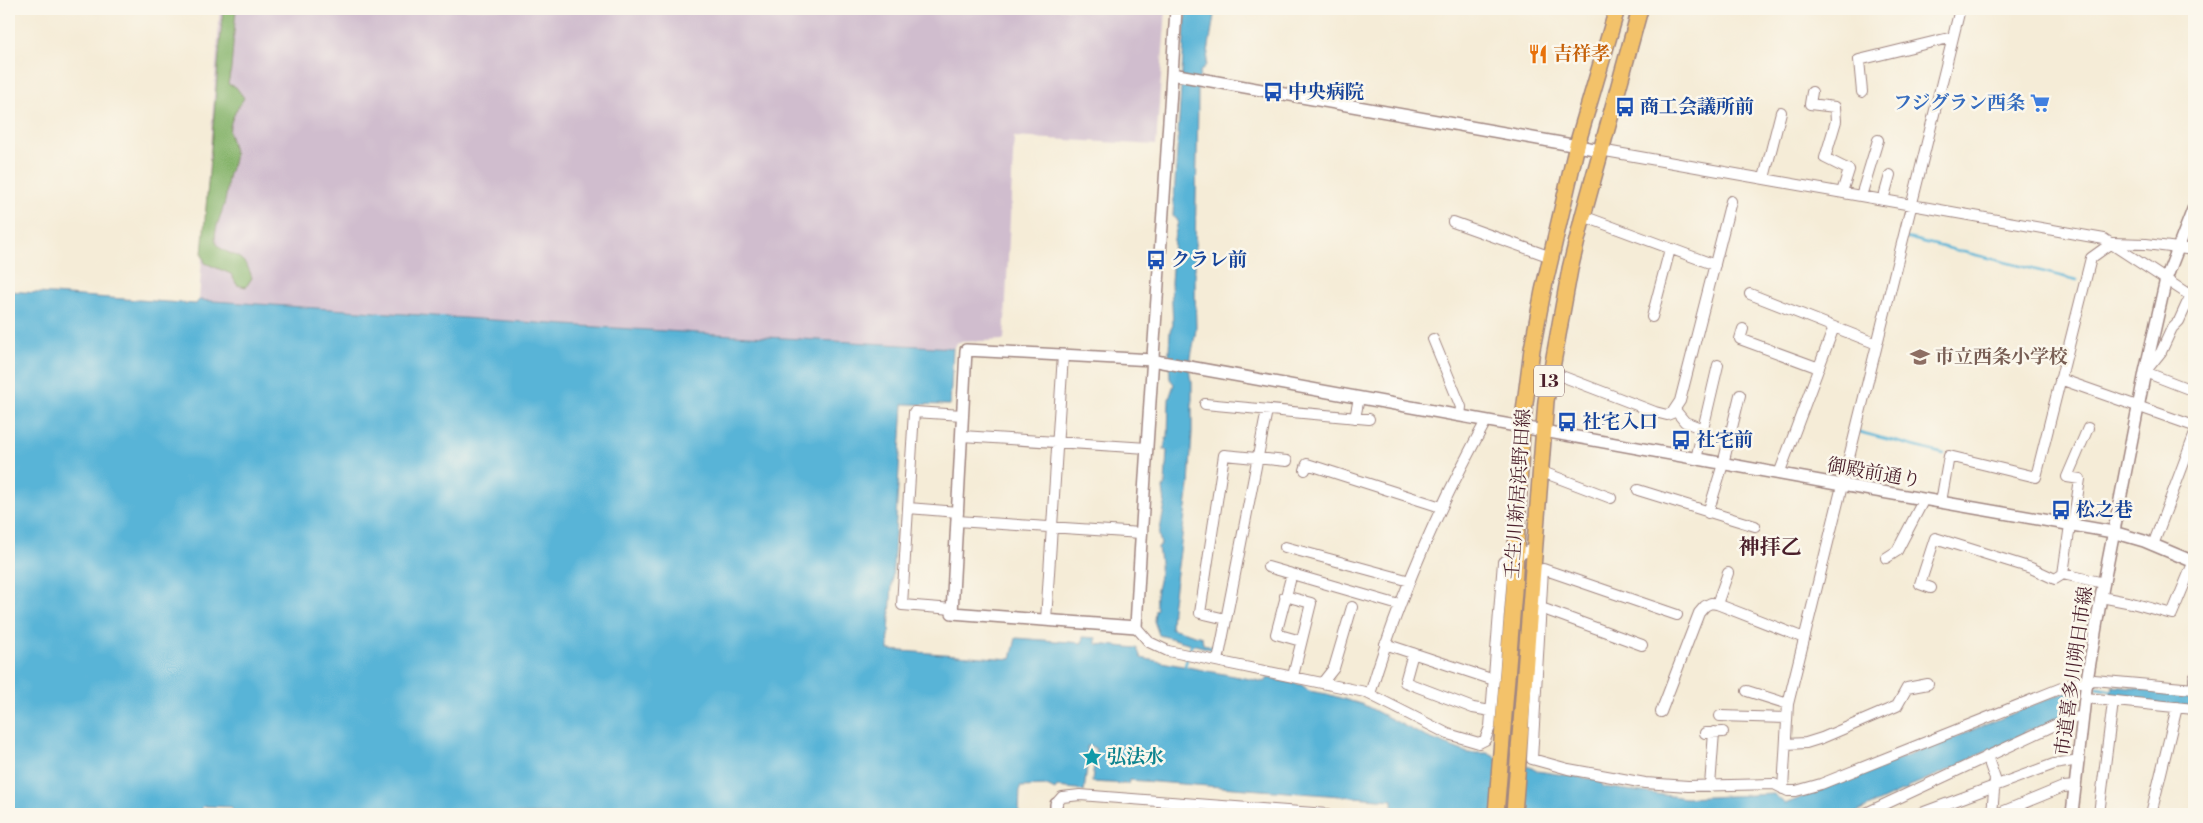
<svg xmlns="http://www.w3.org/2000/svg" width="2203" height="823" font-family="'Libre Bodoni','Noto Serif JP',serif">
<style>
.industrial{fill:#d0bdce}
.forest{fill:#86b46c;stroke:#686a4c}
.water{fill:#59b4d7;stroke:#526a81}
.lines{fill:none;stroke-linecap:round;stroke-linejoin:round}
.stream{stroke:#59b4d7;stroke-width:2.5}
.minor-casing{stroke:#a08681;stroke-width:12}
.tertiary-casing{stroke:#a08681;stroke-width:14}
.primary-casing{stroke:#a08681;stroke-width:18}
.minor{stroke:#fff;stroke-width:10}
.tertiary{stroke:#fff;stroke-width:11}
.primary{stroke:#f3c26a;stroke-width:15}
.labels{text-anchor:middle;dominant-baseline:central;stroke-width:5;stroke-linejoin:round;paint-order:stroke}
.shield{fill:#fbf7ec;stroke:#7f6065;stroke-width:1}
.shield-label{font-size:18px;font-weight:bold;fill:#4a1f2b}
.food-label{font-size:19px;font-weight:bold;fill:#c56008;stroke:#fbf7ec;text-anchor:start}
.transit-label{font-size:19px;font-weight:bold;fill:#164399;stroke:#fbf7ec;text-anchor:start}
.shop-label{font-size:19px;font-weight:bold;fill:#366cbe;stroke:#fbf7ec;text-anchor:end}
.education-label{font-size:19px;font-weight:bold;fill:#785e54;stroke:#fbf7ec;text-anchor:start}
.street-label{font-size:19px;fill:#4a1f2b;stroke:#fbf7ec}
.culture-label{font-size:19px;font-weight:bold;fill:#0d838f;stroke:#fbf7ec;text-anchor:start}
.quarter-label{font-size:21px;font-weight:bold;fill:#4a1f2b;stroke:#fbf7ec}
</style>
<rect width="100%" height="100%" fill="#fbf7ec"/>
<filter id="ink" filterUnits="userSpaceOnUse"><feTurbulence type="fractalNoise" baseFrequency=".02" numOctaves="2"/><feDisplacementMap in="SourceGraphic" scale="10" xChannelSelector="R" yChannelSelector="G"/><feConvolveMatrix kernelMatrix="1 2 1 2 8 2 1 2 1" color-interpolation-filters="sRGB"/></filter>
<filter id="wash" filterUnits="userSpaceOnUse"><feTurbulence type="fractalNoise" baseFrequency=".0096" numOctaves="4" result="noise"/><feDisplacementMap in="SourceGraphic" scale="20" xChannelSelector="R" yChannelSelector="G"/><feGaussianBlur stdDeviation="1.12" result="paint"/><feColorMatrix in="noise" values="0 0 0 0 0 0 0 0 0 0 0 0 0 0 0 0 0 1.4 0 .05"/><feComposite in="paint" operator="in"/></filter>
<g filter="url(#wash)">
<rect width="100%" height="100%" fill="#f5ecd7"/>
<path class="industrial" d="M 220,9 L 1166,9 L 1156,145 L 1014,137 L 1004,340 L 958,342 L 953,348 L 581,326 L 199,300 Z"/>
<path class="forest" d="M 223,9 L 236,9 L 231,69 L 228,84 L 236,87 L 244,98 C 237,109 227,123 230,137 C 232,145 235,150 234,159 C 233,166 229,171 228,178 C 227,185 227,193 225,201 C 223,212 212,232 216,242 C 223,258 244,248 252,278 L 246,287 L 237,285 L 231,274 L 205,263 L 202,254 Z"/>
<path class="water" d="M 1186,9 L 1215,9 L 1206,65 L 1200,72 L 1198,85 C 1198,165 1193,245 1196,326 C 1196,341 1185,370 1192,382 L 1192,432 L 1189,486 L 1172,609 L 1171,628 L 1202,637 L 1203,644 L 1217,647 L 1217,651 L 1159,635 L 1154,621 L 1155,610 L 1157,609 C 1153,598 1159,586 1160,574 C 1161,564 1159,556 1158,547 L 1161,545 L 1159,535 L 1165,504 L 1163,488 L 1165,484 L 1167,451 L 1164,449 L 1166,438 L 1168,438 L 1169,399 L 1174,384 L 1170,379 L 1169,351 L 1170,331 L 1173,325 L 1171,283 L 1174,239 L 1178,221 L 1173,215 Z
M 9,291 L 196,304 L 199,300 L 581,326 L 953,348 L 950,405 L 903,404 L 888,650 L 1011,659 L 1016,638 L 1082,643 L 1083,637 L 1096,638 L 1096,644 L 1137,648 L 1141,658 L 1265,682 L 1268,678 L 1302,685 L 1309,691 L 1327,694 L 1364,705 L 1424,736 L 1468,753 L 1487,753 L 1507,763 L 1530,767 L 1537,771 L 1599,780 L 1604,787 L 1686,798 L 1774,794 L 1785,804 L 1963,734 L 2070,690 L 2074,690 C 2075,695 2078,701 2077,706 C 2074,713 2040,727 2032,731 L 2030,729 L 2024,732 L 2025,735 L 1962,762 L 1963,764 L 1908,787 L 1909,790 L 1902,791 L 1853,814 L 1435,814 L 1404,811 L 1404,814 L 1393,814 L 1393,800 L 1129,780 L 1128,784 L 1092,782 L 1094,763 L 1097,763 L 1095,748 L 1087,746 L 1088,758 L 1084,792 L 1077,789 L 1057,787 L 1055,790 L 1047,786 L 1020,787 L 1019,814 L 232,814 L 232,807 L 204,806 L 202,808 L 201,814 L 9,814 Z
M 2112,686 L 2194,694 L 2194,707 L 2110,699 Z"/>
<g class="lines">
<path class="stream" d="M 1907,238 L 2077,280
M 1859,432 L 1944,454
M 1189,653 L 1192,642
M 1185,666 L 1187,659
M 2097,688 L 2113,691"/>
</g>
</g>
<g filter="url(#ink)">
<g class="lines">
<defs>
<path id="minor" d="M 1812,92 L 1810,104 L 1835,107 L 1836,121 L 1825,158 L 1849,170 L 1842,192
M 1862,92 L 1859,60 L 1953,37
M 1600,150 L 2104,239 L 2194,298
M 1764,178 L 1781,112
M 1861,196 L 1878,140
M 1883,200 L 1890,175
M 1583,216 L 1715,265
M 1453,222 L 1551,257
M 2194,288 L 2179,321 L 2172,328 L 2161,352 L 2145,372 L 2194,391
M 1750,294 L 1834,327
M 1652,317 L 1670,249
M 1743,329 L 1740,339 L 1819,368
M 1433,339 L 1461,407 L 1460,416
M 1551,372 L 1655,412 L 1667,415 L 1672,413 L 1680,401 L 1731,201
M 2060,379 L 2194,426
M 1205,404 L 1369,419
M 1675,410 L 1685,422 L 1703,429
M 1355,418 L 1359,398
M 962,436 L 1147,448
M 1696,459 L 1718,365
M 1305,470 L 1307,464 L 1441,507
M 1540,471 L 1611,498
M 1779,474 L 1834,327 L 1877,344
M 1638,490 L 1755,526
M 1941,502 L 1949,456 L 2036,477 L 2091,258 L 2112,243 L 2146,244 L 2194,250
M 908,508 L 958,512
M 1708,513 L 1723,464 L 1740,395
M 957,521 L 1141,533
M 2073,525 L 2080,479 L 2067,477 L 2088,428
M 2153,545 L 2194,436
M 1285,547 L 1410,581
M 1886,558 L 1897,551 L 1924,499
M 1268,567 L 1399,605
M 2063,574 L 2104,583
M 1290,581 L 1276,634 L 1301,641
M 1931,588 L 1920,584 L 1935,538 L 2031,568 L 2055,579 L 2063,574 L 2070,525
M 1285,596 L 1311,603 L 1293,676
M 2101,597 L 2132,603 L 2172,614 L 2194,561
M 1717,604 L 1728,573
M 1541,608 L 1642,645
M 953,609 L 902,605 L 914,412 L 963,415
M 1677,615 L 1543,569 L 1532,759 L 1568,769 L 1645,783 L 1688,786 L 1774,784 L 1788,791 L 1796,791 L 1821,784 L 2074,683 L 2094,680 L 2194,689
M 1226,619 L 1200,613 L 1224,455 L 1287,461
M 1046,620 L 1063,355
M 1136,627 L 1149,642 L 1168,651 L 1365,692 L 1448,734 L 1479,743 L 1485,740 L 1490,727 L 1503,562 L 1534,548
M 1385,644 L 1494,680
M 1413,653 L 1405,682 L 1473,708 L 1491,711
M 1218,661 L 1267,410
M 2194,678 L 2194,682
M 1323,682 L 1334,668 L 1352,607
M 1747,691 L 1788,704
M 1370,694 C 1398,599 1438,508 1486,421
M 2086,698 L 2194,709
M 1661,712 L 1699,613 L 1705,606 L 1711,603 L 1717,604 L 1804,638
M 1720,716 L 1787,718
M 1705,733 L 1723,732
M 1786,744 L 1806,743 L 1822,738 L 1897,706 L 1907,688 L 1928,684
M 1987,756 L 1995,779 L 1992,814
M 1710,786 L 1714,732
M 1783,789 L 1788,704 L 1960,9
M 1056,804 L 1062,797 L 1080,795 L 1327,814
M 1864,814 L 2070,718 L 2083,717
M 1919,814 L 2054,764 L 2079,760
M 1997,814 L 2063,787 L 2076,786
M 2099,814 L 2113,702
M 2151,814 L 2177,707"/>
<path id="tertiary" d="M 1176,9 C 1164,215 1147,421 1136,627 L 952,613 L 966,350 L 1153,360 L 1162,362 L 1842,485 L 2113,532 L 2144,541 L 2194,562
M 1172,74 L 1600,150
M 1056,804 L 1056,814
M 2072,814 L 2087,680 L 2101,597 L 2145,372 L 2166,279 L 2194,207"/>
<path id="primary" d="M 1496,814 L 1514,591 L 1522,427 L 1532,349 L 1543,291 L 1577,145 L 1617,9
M 1514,814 L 1546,401 L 1570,269 L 1583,216 L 1640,9"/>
</defs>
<use href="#minor" class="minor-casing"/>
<use href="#tertiary" class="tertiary-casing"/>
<use href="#primary" class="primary-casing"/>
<use href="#minor" class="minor"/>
<use href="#tertiary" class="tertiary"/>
<use href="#primary" class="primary"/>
</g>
</g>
<defs>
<symbol id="restaurant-bare" viewBox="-9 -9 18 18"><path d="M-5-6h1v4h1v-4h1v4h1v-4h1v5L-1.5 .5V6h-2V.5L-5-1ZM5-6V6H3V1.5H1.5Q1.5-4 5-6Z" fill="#e8710a" stroke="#fbf7ec" stroke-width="2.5" paint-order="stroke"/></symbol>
<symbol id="bus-bare" viewBox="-9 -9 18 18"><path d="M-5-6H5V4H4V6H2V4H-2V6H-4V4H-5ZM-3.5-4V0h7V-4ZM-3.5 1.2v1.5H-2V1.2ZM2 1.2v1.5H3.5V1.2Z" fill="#1a4fb4" stroke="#fbf7ec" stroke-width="2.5" paint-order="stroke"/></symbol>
<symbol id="supermarket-bare" viewBox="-9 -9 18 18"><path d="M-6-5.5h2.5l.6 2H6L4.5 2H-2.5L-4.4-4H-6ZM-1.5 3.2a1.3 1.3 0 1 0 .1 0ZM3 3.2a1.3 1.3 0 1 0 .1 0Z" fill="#3f7fe0" stroke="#fbf7ec" stroke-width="2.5" paint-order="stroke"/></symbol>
<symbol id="school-bare" viewBox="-9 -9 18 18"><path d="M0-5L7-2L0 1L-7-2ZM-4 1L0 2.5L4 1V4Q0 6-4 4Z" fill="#8d6e63" stroke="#fbf7ec" stroke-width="2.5" paint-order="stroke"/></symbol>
<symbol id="sight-bare" viewBox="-9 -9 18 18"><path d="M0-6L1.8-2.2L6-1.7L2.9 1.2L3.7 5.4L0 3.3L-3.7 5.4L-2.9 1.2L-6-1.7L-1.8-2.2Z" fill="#0f9aa8" stroke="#fbf7ec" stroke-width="2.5" paint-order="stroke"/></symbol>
</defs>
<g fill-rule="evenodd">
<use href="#restaurant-bare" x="1524" y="40" width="28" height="28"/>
<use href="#bus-bare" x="1259" y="78" width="28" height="28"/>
<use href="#supermarket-bare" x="2026" y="89" width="28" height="28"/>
<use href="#bus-bare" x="1611" y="93" width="28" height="28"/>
<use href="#bus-bare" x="1142" y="246" width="28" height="28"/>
<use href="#school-bare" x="1906" y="343" width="28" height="28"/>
<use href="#bus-bare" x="1553" y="408" width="28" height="28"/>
<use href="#bus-bare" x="1667" y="426" width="28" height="28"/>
<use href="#bus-bare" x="2047" y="496" width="28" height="28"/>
<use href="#sight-bare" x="1078" y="743" width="28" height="28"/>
</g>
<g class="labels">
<rect class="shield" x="1534" y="365.5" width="30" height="31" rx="4"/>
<g class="shield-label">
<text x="1549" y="381">13</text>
</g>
<g class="food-label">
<text x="1553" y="54">吉祥孝</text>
</g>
<g class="transit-label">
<text x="1288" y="92">中央病院</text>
<text x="1640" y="107">商工会議所前</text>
<text x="1171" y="260">クラレ前</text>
<text x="1582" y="422">社宅入口</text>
<text x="1696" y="440">社宅前</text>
<text x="2076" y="510">松之巷</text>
</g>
<g class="shop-label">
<text x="2025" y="103">フジグラン西条</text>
</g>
<g class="education-label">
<text x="1935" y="357">市立西条小学校</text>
</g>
<g class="street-label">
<text transform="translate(1874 473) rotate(10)">御殿前通り</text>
<text transform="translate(1518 494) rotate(-86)">壬生川新居浜野田線</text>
<text transform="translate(2074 671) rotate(-82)">市道喜多川朔日市線</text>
</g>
<g class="culture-label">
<text x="1107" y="757">弘法水</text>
</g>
<g class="quarter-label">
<text x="1770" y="548">神拝乙</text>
</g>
</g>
<rect width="2203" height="823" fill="none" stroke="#fbf7ec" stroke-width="30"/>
</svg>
